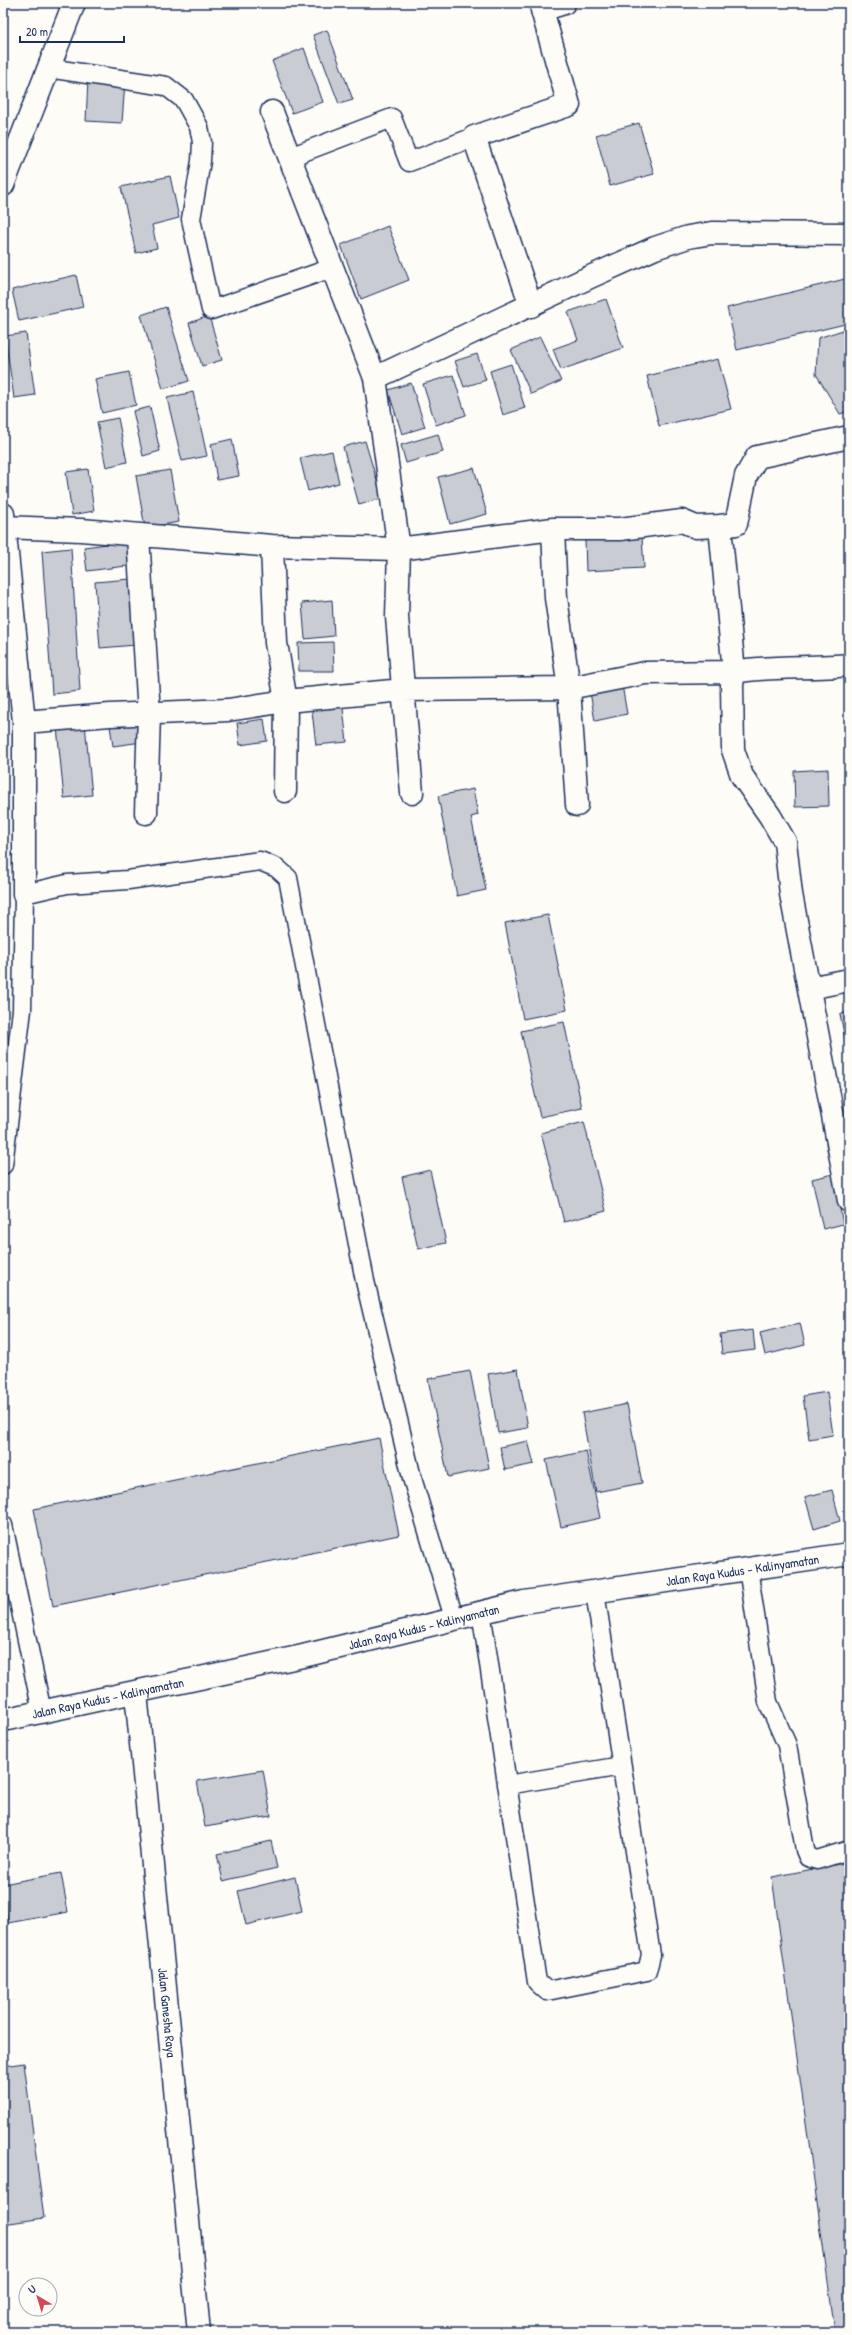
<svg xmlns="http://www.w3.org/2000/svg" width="852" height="2335" font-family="'Patrick Hand',sans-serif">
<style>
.building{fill:#c9ccd3;stroke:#1b2f5e}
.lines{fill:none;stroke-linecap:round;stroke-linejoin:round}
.service-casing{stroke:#1b2f5e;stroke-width:21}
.minor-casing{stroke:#1b2f5e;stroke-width:25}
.tertiary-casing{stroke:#1b2f5e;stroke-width:25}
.secondary-casing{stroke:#1b2f5e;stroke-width:25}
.service{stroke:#fdfcf7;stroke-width:18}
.minor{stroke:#fdfcf7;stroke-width:22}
.tertiary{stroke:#fdfcf7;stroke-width:22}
.secondary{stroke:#fdfcf7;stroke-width:22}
.labels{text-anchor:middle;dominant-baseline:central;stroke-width:3;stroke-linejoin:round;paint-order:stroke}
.street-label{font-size:13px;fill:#1b2f5e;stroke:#fdfcf7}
</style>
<rect width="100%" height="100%" fill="#fdfcf7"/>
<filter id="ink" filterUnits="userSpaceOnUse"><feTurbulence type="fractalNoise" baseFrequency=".025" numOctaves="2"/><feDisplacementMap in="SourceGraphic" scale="8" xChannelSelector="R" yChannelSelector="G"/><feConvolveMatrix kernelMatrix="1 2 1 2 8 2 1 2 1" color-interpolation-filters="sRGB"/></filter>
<g filter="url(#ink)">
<path class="building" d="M 327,30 L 353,100 L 339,104 L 313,35 Z
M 304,48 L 323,102 L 292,113 L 272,61 Z
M 88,79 L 125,81 L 122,123 L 86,121 Z
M 639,123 L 654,174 L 610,186 L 596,135 Z
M 170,176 L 179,218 L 152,225 L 157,248 L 136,253 L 121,187 Z
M 388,226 L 409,280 L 361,299 L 341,245 Z
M 76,275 L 83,307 L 19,321 L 12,290 Z
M 849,278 L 849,323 L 737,350 L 727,308 Z
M 606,299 L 623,348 L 561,370 L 553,349 L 578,340 L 568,312 Z
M 166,307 L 189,381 L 163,389 L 141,315 Z
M 209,316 L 222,360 L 202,366 L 189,323 Z
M 849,328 L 849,411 L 840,414 L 816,374 L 818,338 Z
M 26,333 L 35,395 L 14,398 L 5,336 Z
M 540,337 L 561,381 L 531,394 L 511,350 Z
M 477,354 L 486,380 L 464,387 L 455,361 Z
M 718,359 L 731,409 L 659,426 L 647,376 Z
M 511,364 L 525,408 L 503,415 L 490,371 Z
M 129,372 L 136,405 L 102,413 L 95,379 Z
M 453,375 L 466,415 L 436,425 L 423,384 Z
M 411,383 L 425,427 L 402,434 L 388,390 Z
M 193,392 L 207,456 L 182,461 L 167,398 Z
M 150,407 L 160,451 L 143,456 L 133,411 Z
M 118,418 L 127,462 L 106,467 L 97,422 Z
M 438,434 L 443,452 L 406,463 L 401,445 Z
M 232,439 L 239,476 L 217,480 L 211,444 Z
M 365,441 L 382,498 L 359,505 L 343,447 Z
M 332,451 L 339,483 L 308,491 L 300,458 Z
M 474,468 L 487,514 L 450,524 L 438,477 Z
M 88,469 L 94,511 L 72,515 L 66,472 Z
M 170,470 L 179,522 L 145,528 L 136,476 Z
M 642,537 L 644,568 L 586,571 L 585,540 Z
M 131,541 L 134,565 L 87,571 L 84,547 Z
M 71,548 L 80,691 L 52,694 L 42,551 Z
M 130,579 L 136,645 L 100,648 L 95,582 Z
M 332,600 L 334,636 L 305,639 L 302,603 Z
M 333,642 L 334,671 L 299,671 L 298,643 Z
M 622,685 L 627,714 L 595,721 L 590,692 Z
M 342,700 L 347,742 L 316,745 L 311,703 Z
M 264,719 L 267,741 L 240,745 L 237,723 Z
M 139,721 L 142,742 L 113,746 L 110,726 Z
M 85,724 L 92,795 L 64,798 L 57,727 Z
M 828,769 L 829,806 L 795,807 L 794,771 Z
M 473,789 L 478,815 L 471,817 L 486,890 L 457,896 L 438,796 Z
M 548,915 L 567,1010 L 523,1019 L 505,923 Z
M 849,1012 L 849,1053 L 848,1053 L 840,1014 Z
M 564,1022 L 582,1108 L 540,1117 L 521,1031 Z
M 584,1122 L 606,1211 L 564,1222 L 541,1133 Z
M 430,1170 L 446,1243 L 418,1249 L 402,1177 Z
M 833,1174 L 843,1224 L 823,1229 L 812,1179 Z
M 800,1323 L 805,1345 L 765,1355 L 760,1333 Z
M 753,1330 L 755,1350 L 722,1354 L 720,1334 Z
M 518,1369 L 528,1428 L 498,1433 L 488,1374 Z
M 470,1371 L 489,1468 L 448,1477 L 428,1379 Z
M 827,1392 L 833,1435 L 809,1439 L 803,1396 Z
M 627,1404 L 642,1483 L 596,1492 L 582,1413 Z
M 379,1438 L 399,1535 L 53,1606 L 34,1509 Z
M 528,1441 L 534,1464 L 505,1470 L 500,1447 Z
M 586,1451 L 600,1518 L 561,1527 L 546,1460 Z
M 832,1490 L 840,1521 L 814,1529 L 805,1497 Z
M 263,1770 L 271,1816 L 205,1827 L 197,1781 Z
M 271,1841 L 277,1868 L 223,1881 L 217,1854 Z
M 849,1862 L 849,2332 L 835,2332 L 772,1877 Z
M 61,1873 L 68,1912 L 8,1923 L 3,1884 Z
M 295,1877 L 302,1911 L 246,1925 L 238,1891 Z
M 24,2063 L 44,2218 L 3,2224 L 3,2066 Z"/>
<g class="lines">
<defs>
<path id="service" d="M 48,68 L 166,86 L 184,100 L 199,127 L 202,142 L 201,161 L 191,219 L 211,310 L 332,268
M 290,157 L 392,118 L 409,162 L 474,137
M 3,1165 L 22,1010 L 24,894 L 67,884 L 128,880 L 260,861 L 277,868 L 288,878 L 365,1281 L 412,1478 L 454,1618
M 3,1525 L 42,1712
M 748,1568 L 768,1702 L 787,1745 L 805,1850 L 808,1857 L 817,1860 L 849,1850
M 481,1611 L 537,1982 L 547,1991 L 647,1971 L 651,1955 L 595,1592
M 507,1785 L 622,1766"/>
<path id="minor" d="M 272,112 L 375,378
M 3,185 L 74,3
M 531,306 L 474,137 L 569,105 L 542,10 L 564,3
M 3,514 L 24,722 L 24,894
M 720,526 L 736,524 L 746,476 L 757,457 L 849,437
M 3,527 L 81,530 L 272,546 L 399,549 L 553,529 L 620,529 L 682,521 L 696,527 L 720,526 L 734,672 C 772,665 811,669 849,665
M 553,529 L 556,598 L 569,688 L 577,805
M 138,536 L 149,714 L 146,813
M 272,546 L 276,643 L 286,701 L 285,791
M 24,722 L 110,715 L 228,710 L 286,701 L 403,690 L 569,688 L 645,673 L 734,672 L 732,685 L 733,750 L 742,776 L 770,816 L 785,842 L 791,894 L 849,1201
M 412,793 L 397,617 L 399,549 L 375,378 L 590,277 L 655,248 L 688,237 L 712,233 L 849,234
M 809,988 L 849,980"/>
<g id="tertiary">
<path id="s1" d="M 136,1693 L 199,2332"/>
</g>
<g id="secondary">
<path id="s2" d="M 3,1720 L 303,1656 L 524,1602 L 849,1554"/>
</g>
</defs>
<use href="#service" class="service-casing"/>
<use href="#minor" class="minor-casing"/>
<use href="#tertiary" class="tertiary-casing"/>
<use href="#secondary" class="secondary-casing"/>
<use href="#service" class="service"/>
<use href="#minor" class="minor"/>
<use href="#tertiary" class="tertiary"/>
<use href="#secondary" class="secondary"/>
</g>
</g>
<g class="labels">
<g class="street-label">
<text stroke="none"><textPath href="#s2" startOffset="755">Jalan Raya Kudus - Kalinyamatan</textPath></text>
<text stroke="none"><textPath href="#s2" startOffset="431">Jalan Raya Kudus - Kalinyamatan</textPath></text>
<text stroke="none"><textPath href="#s2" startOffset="107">Jalan Raya Kudus - Kalinyamatan</textPath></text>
<text stroke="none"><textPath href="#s1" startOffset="321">Jalan Ganesha Raya</textPath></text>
</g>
</g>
<rect width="852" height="2335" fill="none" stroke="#fdfcf7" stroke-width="16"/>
<rect x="8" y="8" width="836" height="2319" fill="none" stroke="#1b2f5e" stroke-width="1.5" filter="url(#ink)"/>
<g transform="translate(38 2297) rotate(322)"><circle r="19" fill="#fdfcf7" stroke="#a3aaba"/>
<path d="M0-3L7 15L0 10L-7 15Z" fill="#d1495b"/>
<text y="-6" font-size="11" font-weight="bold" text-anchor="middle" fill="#1b2f5e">U</text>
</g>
<path d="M20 36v6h104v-6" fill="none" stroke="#1b2f5e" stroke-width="2"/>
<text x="26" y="36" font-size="12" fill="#1b2f5e" stroke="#fdfcf7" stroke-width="3" paint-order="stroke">20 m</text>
</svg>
